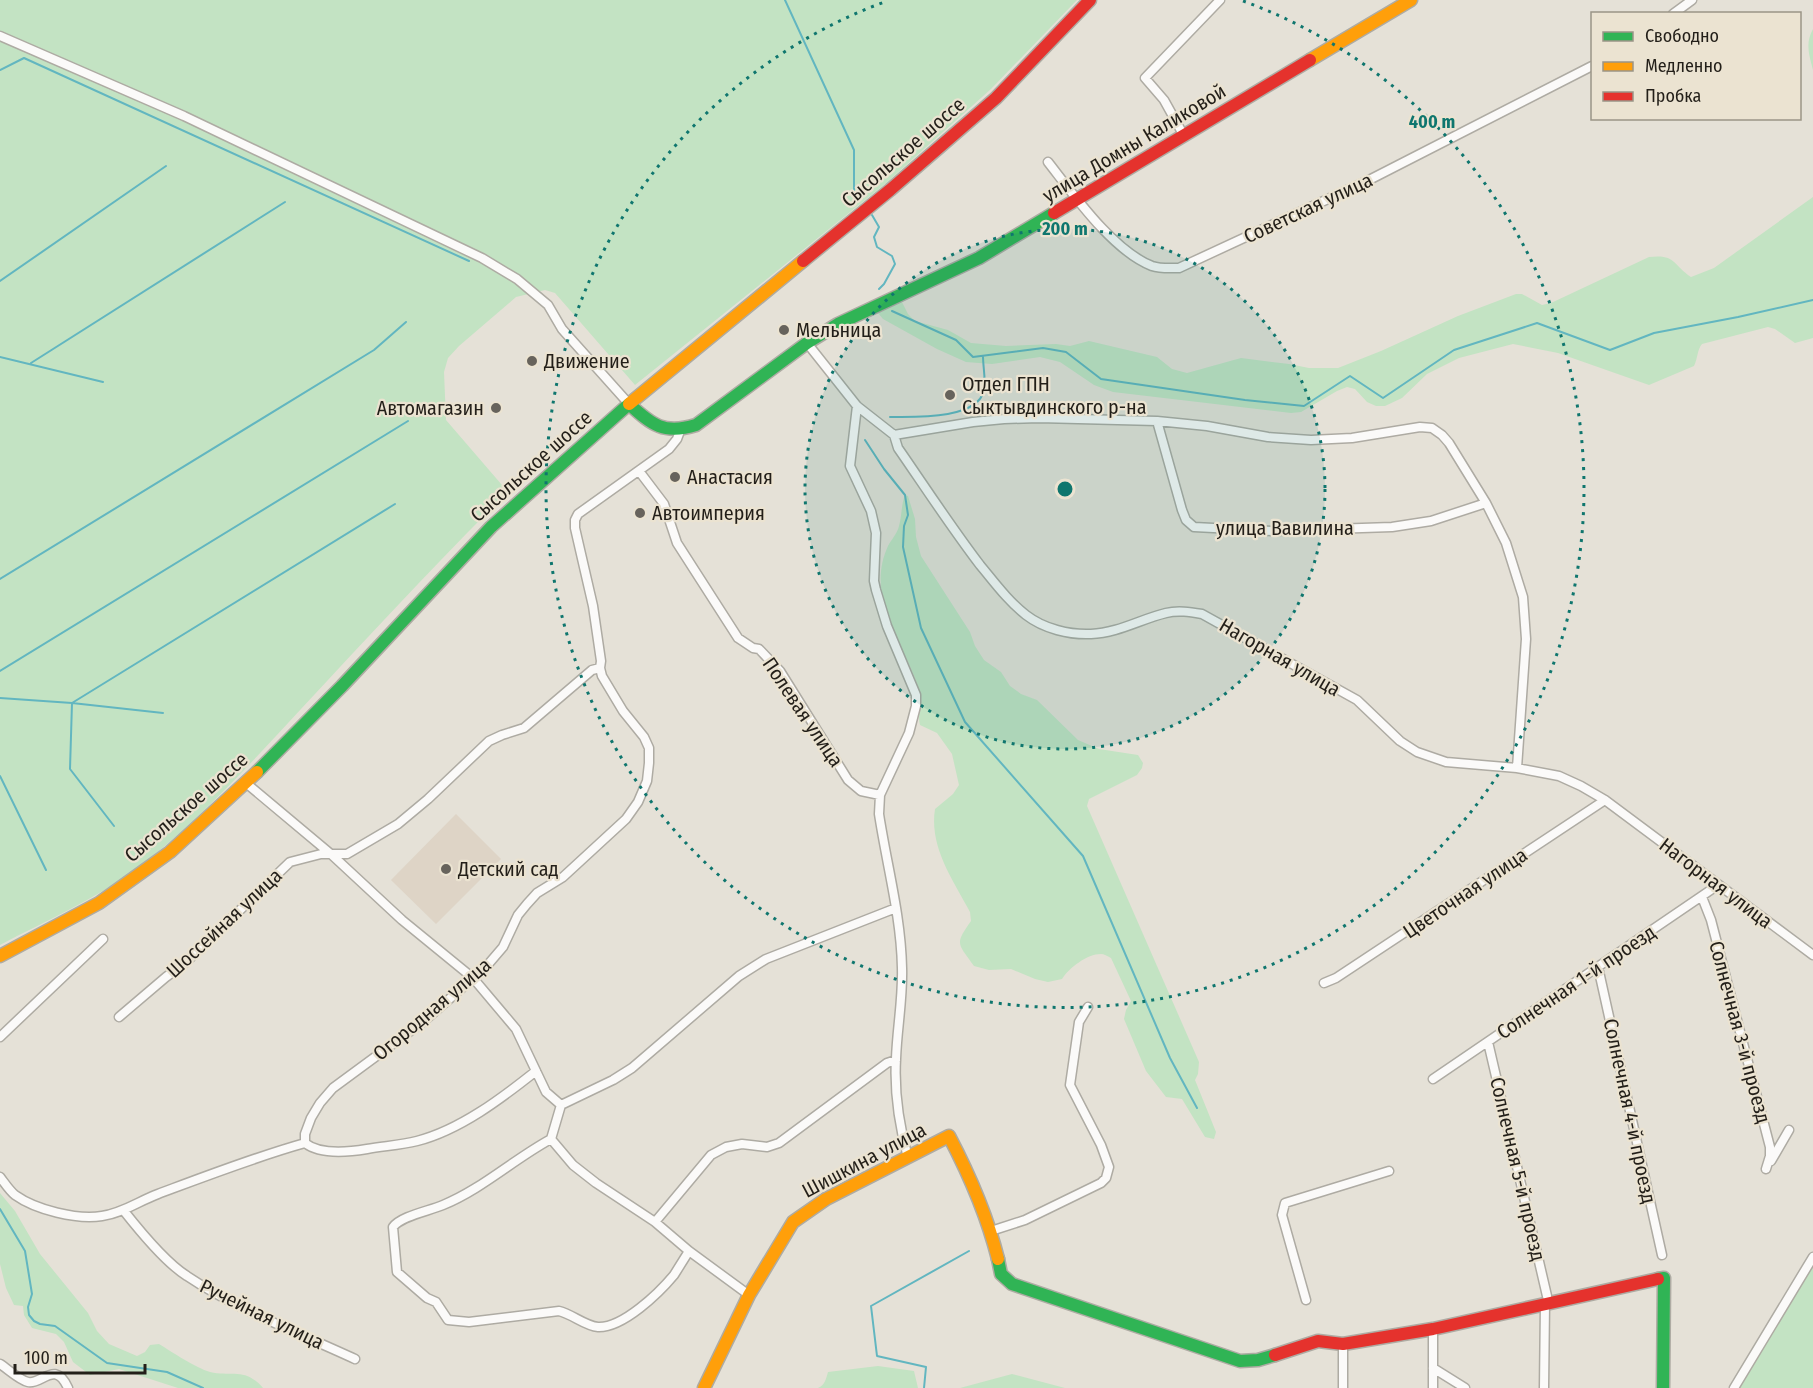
<svg xmlns="http://www.w3.org/2000/svg" width="1813" height="1388" font-family="'Fira Sans Condensed',sans-serif">
<style>
.education{fill:#ded4c6}
.green{fill:#c3e3c3}
.lines{fill:none;stroke-linecap:round;stroke-linejoin:round}
.stream{stroke:#62b6c0;stroke-width:2}
.street-casing{stroke:#aeaba3;stroke-width:11}
.fast-casing{stroke:#aeaba3;stroke-width:15}
.slow-casing{stroke:#aeaba3;stroke-width:15}
.jam-casing{stroke:#aeaba3;stroke-width:15}
.street{stroke:#fbfaf9;stroke-width:8}
.fast{stroke:#30b455;stroke-width:12}
.slow{stroke:#ff9f0a;stroke-width:12}
.jam{stroke:#e5322d;stroke-width:12}
.ring{fill:none;stroke:#0f766e;stroke-width:3;stroke-dasharray:3 6}
.poi-dot{fill:#67635c;stroke:#ebe3d1;stroke-width:2}
.labels{text-anchor:middle;dominant-baseline:central;stroke-width:4.5;stroke-linejoin:round;paint-order:stroke}
.street-label{font-size:20px;fill:#231f19;stroke:#ebe3d1}
.poi-label{font-size:20px;fill:#231f19;stroke:#ebe3d1;text-anchor:start}
.centre{fill:#0f766e;stroke:#ebe3d1;stroke-width:3}
.ring-label{font-size:18px;text-anchor:middle;font-weight:bold;fill:#0f766e;stroke:#ebe3d1;stroke-width:4.5;stroke-linejoin:round;paint-order:stroke}
</style>
<rect width="100%" height="100%" fill="#e5e1d7"/>
<path class="education" d="M 456,814 L 501,859 L 436,924 L 391,880 Z"/>
<path class="green" d="M 0,0 L 1077,0 L 991,89 L 885,184 L 635,385 L 555,293 L 545,290 L 516,297 L 459,346 L 448,358 L 444,372 L 446,420 L 508,492 C 437,562 369,636 301,709 C 249,765 196,824 135,870 C 94,900 45,921 0,945 Z
M 1813,29 L 1813,70 C 1809,55 1805,43 1813,29 Z
M 1813,197 L 1813,338 L 1795,343 L 1775,329 L 1768,327 L 1702,344 C 1697,350 1698,358 1694,366 L 1649,385 L 1558,353 L 1513,344 L 1459,358 L 1427,374 L 1402,398 L 1385,406 L 1376,406 L 1367,402 L 1355,389 L 1347,387 L 1337,391 L 1301,412 L 1291,413 L 1113,392 L 1094,385 L 1060,362 L 1040,357 L 992,364 L 966,362 L 937,349 L 883,319 L 878,313 L 902,302 L 908,314 L 915,321 L 948,330 L 971,343 L 1006,346 L 1056,344 L 1070,346 L 1089,341 L 1157,357 L 1172,369 L 1187,373 L 1241,358 L 1289,364 L 1309,368 L 1338,368 L 1381,351 L 1458,316 L 1516,294 L 1522,294 L 1542,305 L 1551,303 L 1649,257 C 1676,254 1672,264 1691,277 L 1714,268 Z
M 905,495 L 908,496 L 915,519 L 916,537 L 921,556 L 970,632 L 975,646 L 984,660 L 1001,672 L 1010,686 L 1021,694 L 1037,700 L 1078,740 L 1099,749 L 1138,755 L 1143,763 L 1142,768 L 1137,775 L 1089,799 L 1087,806 L 1199,1062 L 1198,1074 L 1195,1080 L 1216,1132 L 1214,1139 L 1205,1137 L 1182,1099 L 1166,1097 L 1146,1071 L 1124,1019 L 1126,1010 L 1131,1001 L 1111,958 C 1107,956 1104,954 1101,954 C 1087,954 1069,968 1062,979 L 1048,982 L 1035,979 L 1011,969 L 989,970 L 974,966 C 958,943 954,945 971,921 L 970,912 C 953,880 929,847 935,809 L 953,794 L 959,785 L 952,754 L 937,733 L 920,725 C 917,712 922,708 921,698 C 918,680 903,652 895,635 C 882,607 874,576 888,546 C 891,540 897,534 899,526 C 902,516 901,505 905,495 Z
M 0,1193 L 15,1211 L 40,1254 L 88,1313 L 97,1331 L 109,1344 L 137,1356 L 145,1352 L 150,1345 L 159,1344 C 172,1352 196,1368 210,1372 C 232,1377 245,1367 263,1388 L 178,1388 L 119,1369 L 90,1375 L 73,1362 L 64,1342 L 56,1334 L 32,1328 L 24,1315 L 23,1306 L 14,1305 L 6,1288 L 0,1264 Z
M 1813,1266 L 1813,1388 L 1734,1388 Z
M 878,1366 L 914,1371 L 918,1388 L 818,1388 C 825,1385 826,1379 828,1372 Z
M 1012,1374 L 1065,1388 L 960,1388 Z"/>
<g class="lines">
<path class="stream" d="M 785,0 L 854,150 L 854,195
M 0,70 L 24,58 L 469,261
M 872,215 L 879,227 L 874,237 L 877,247 L 892,256 L 895,264 L 884,284 L 879,289
M 0,281 L 166,166
M 892,311 L 956,340 L 973,357 L 1043,348 L 1066,352 L 1101,379 L 1245,400 L 1304,406 L 1350,376 L 1383,398 L 1454,350 L 1537,323 L 1610,350 L 1654,333 L 1738,317 L 1813,300
M 0,357 L 103,382
M 31,363 L 285,202
M 890,417 C 913,417 978,420 984,390 C 986,380 983,367 983,356
M 865,440 L 884,469 L 905,495 L 908,515 L 904,526 L 903,547 L 921,628 L 965,722 L 1083,856 L 1170,1058 L 1197,1108
M 0,579 L 374,350 L 406,322
M 0,671 L 408,421
M 0,698 L 72,703 L 395,504
M 0,776 L 46,870
M 114,826 L 70,769 L 72,703 L 163,713
M 0,1209 L 25,1251 L 32,1294 L 28,1307 L 29,1315 L 34,1321 L 40,1324 L 55,1326 L 107,1363 L 167,1372 L 203,1388
M 924,1388 L 926,1367 L 877,1356 L 871,1306 L 969,1251"/>
<defs>
<path id="street" d="M 1673,14 L 1692,0
M 0,36 L 184,116 L 482,258 L 517,279 L 548,305 L 562,329 L 629,404
M 1184,136 L 1164,100 L 1145,78 L 1220,0
M 1048,162 C 1073,194 1113,251 1152,266 C 1161,269 1170,268 1179,268 L 1371,179 L 1592,66
M 807,343 L 857,406 L 894,435 L 898,448 C 925,487 951,527 980,565 C 995,583 1008,601 1026,615 C 1044,629 1070,635 1091,634 C 1118,633 1141,619 1166,613 C 1178,610 1190,612 1202,614 L 1357,700 L 1400,741 L 1417,752 L 1446,762 L 1517,768 L 1559,776 L 1581,786 L 1605,800 L 1813,955
M 857,406 L 850,466 L 871,511 L 876,533 L 874,581 L 876,590 L 887,626 L 916,695 L 916,706 L 909,733 L 880,795 L 879,814 C 887,866 901,916 902,968 C 903,998 897,1029 896,1059 C 894,1093 899,1125 908,1158
M 1157,421 L 1182,510 L 1186,520 L 1194,527 L 1272,531 L 1392,527 L 1431,521 L 1486,503
M 894,435 L 973,422 L 1004,419 L 1039,418 L 1157,421 L 1207,426 L 1268,437 L 1311,440 L 1352,438 L 1420,427 L 1432,428 L 1442,435 L 1449,443 L 1486,503 L 1506,543 L 1523,597 L 1526,639 L 1517,768
M 639,471 L 664,504 L 677,543 L 738,638 L 753,648 L 759,649 L 780,671 L 848,780 L 861,791 L 880,795
M 246,783 L 332,855 L 402,920 L 473,978 L 516,1029 L 546,1092 L 561,1105
M 1702,897 L 1711,920 L 1770,1147 L 1770,1156 L 1766,1169
M 1598,967 L 1662,1255
M 1324,983 L 1336,978 L 1605,800
M 119,1017 L 166,977 L 185,963 L 290,862 L 321,854 L 347,854 L 398,824 L 428,799 L 489,741 L 502,735 L 524,728 L 592,670 L 600,668
M 0,1037 L 103,939
M 1488,1042 L 1547,1296
M 1433,1079 L 1718,885
M 561,1105 L 613,1080 L 632,1068 L 739,976 L 766,959 L 896,908
M 561,1105 L 551,1139 L 573,1165 L 596,1183 L 655,1222 L 689,1251 L 749,1295
M 551,1139 C 514,1159 482,1189 443,1205 C 429,1211 401,1216 393,1227 L 397,1272 L 427,1298 L 436,1302 L 448,1320 L 469,1322 L 559,1311 C 572,1314 585,1326 598,1327 C 623,1328 659,1293 674,1275 C 679,1267 684,1259 689,1251
M 305,1143 C 320,1155 349,1152 367,1149 C 384,1146 401,1145 417,1141 C 460,1130 502,1098 536,1071
M 1771,1161 L 1789,1130
M 0,1177 C 4,1182 9,1190 15,1195 C 36,1210 77,1220 102,1216 C 123,1213 139,1201 158,1194 C 206,1176 255,1157 305,1143 L 305,1134 L 311,1118 L 320,1103 L 333,1088 L 424,1021 L 485,968 L 503,947 L 518,915 L 527,904 L 537,893 L 563,877 L 626,819 L 638,802 L 647,781 L 649,763 L 649,748 L 644,737 L 623,711 L 602,676 L 600,668 L 601,661 L 593,606 L 575,528 L 575,520 L 578,514 L 669,449 L 677,439 L 680,431
M 124,1211 C 139,1230 166,1263 187,1276 C 236,1309 301,1334 355,1359
M 655,1222 L 711,1155 L 726,1147 L 742,1144 L 767,1147 L 779,1143 L 887,1063 L 896,1060
M 991,1231 L 1025,1220 L 1101,1183 L 1106,1178 L 1109,1167 L 1101,1145 L 1070,1085 L 1079,1022 L 1088,1007
M 1306,1300 L 1282,1215 L 1285,1203 L 1389,1171
M 0,1364 C 8,1369 19,1380 28,1382 C 42,1385 55,1359 68,1388
M 1433,1368 L 1465,1388
M 1343,1388 L 1343,1344
M 1433,1388 L 1433,1329
M 1544,1388 L 1545,1304
M 1734,1388 L 1813,1257"/>
<path id="fast" d="M 629,404 C 652,425 664,435 696,425 L 807,343 L 838,324 L 979,258 L 1054,213
M 257,772 L 342,686 L 491,527 L 629,404
M 998,1259 L 1001,1274 L 1012,1284 L 1240,1361 L 1258,1360 L 1275,1355
M 1658,1279 L 1664,1278 L 1663,1388"/>
<path id="slow" d="M 1310,60 L 1411,0
M 629,404 L 803,261
M 0,956 L 99,903 L 170,852 L 257,772
M 704,1388 L 749,1295 L 793,1222 L 826,1199 L 949,1136 C 970,1176 987,1215 998,1259"/>
<path id="jam" d="M 1054,213 L 1310,60
M 803,261 L 890,190 L 996,98 L 1090,0
M 1275,1355 L 1318,1341 L 1343,1344 L 1433,1329 L 1658,1279"/>
</defs>
<use href="#street" class="street-casing"/>
<use href="#fast" class="fast-casing"/>
<use href="#slow" class="slow-casing"/>
<use href="#jam" class="jam-casing"/>
<use href="#street" class="street"/>
<use href="#fast" class="fast"/>
<use href="#slow" class="slow"/>
<use href="#jam" class="jam"/>
</g>
<circle cx="1065" cy="489" r="260" fill="#0f766e" fill-opacity=".12"/>
<g class="ring">
<circle cx="1065" cy="489" r="260"/>
<path d="M1243 1A519 519 0 1 1 887 1"/>
</g>
<g class="poi-dot">
<circle cx="784" cy="330" r="6"/>
<circle cx="532" cy="361" r="6"/>
<circle cx="950" cy="395" r="6"/>
<circle cx="496" cy="408" r="6"/>
<circle cx="675" cy="477" r="6"/>
<circle cx="640" cy="513" r="6"/>
<circle cx="446" cy="869" r="6"/>
</g>
<g class="labels">
<g class="street-label">
<text transform="translate(1134 143) rotate(-31)">улица Домны Каликовой</text>
<text transform="translate(903 152) rotate(-41)">Сысольское шоссе</text>
<text transform="translate(1308 208) rotate(-25)">Советская улица</text>
<text transform="translate(531 466) rotate(-42)">Сысольское шоссе</text>
<text x="1285" y="528">улица Вавилина</text>
<text transform="translate(1280 657) rotate(30)">Нагорная улица</text>
<text transform="translate(803 712) rotate(56)">Полевая улица</text>
<text transform="translate(186 807) rotate(-41)">Сысольское шоссе</text>
<text transform="translate(1716 883) rotate(37)">Нагорная улица</text>
<text transform="translate(1465 893) rotate(-34)">Цветочная улица</text>
<text transform="translate(224 923) rotate(-43)">Шоссейная улица</text>
<text transform="translate(1576 982) rotate(-34)">Солнечная 1-й проезд</text>
<text transform="translate(432 1009) rotate(-40)">Огородная улица</text>
<text transform="translate(1740 1032) rotate(75)">Солнечная 3-й проезд</text>
<text transform="translate(1630 1111) rotate(78)">Солнечная 4-й проезд</text>
<text transform="translate(864 1160) rotate(-28)">Шишкина улица</text>
<text transform="translate(1518 1169) rotate(77)">Солнечная 5-й проезд</text>
<text transform="translate(262 1314) rotate(26)">Ручейная улица</text>
</g>
<g class="poi-label">
<text x="796" y="330">Мельница</text>
<text x="544" y="361">Движение</text>
<text x="962" y="384">Отдел ГПН<tspan x="962" dy="23">Сыктывдинского р-на</tspan></text>
<text x="484" y="408" text-anchor="end">Автомагазин</text>
<text x="687" y="477">Анастасия</text>
<text x="652" y="513">Автоимперия</text>
<text x="458" y="869">Детский сад</text>
</g>
</g>
<circle cx="1065" cy="489" r="9" class="centre"/>
<g class="ring-label">
<text x="1432" y="128">400 m</text>
<text x="1065" y="235">200 m</text>
</g>
<rect x="1591" y="12" width="210" height="108" fill="#ebe3d1" stroke="#9b9587" stroke-width="1.5"/>
<rect x="1603" y="32" width="30" height="9" fill="#30b455" stroke="#9b9587" stroke-width="1.5"/>
<text x="1645" y="42" font-size="18" fill="#231f19">Свободно</text>
<rect x="1603" y="62" width="30" height="9" fill="#ff9f0a" stroke="#9b9587" stroke-width="1.5"/>
<text x="1645" y="72" font-size="18" fill="#231f19">Медленно</text>
<rect x="1603" y="92" width="30" height="9" fill="#e5322d" stroke="#9b9587" stroke-width="1.5"/>
<text x="1645" y="102" font-size="18" fill="#231f19">Пробка</text>
<path d="M15 1364v9h130v-9" fill="none" stroke="#231f19" stroke-width="3"/>
<text x="24" y="1364" font-size="18" fill="#231f19" stroke="#ebe3d1" stroke-width="4.5" paint-order="stroke">100 m</text>
</svg>
